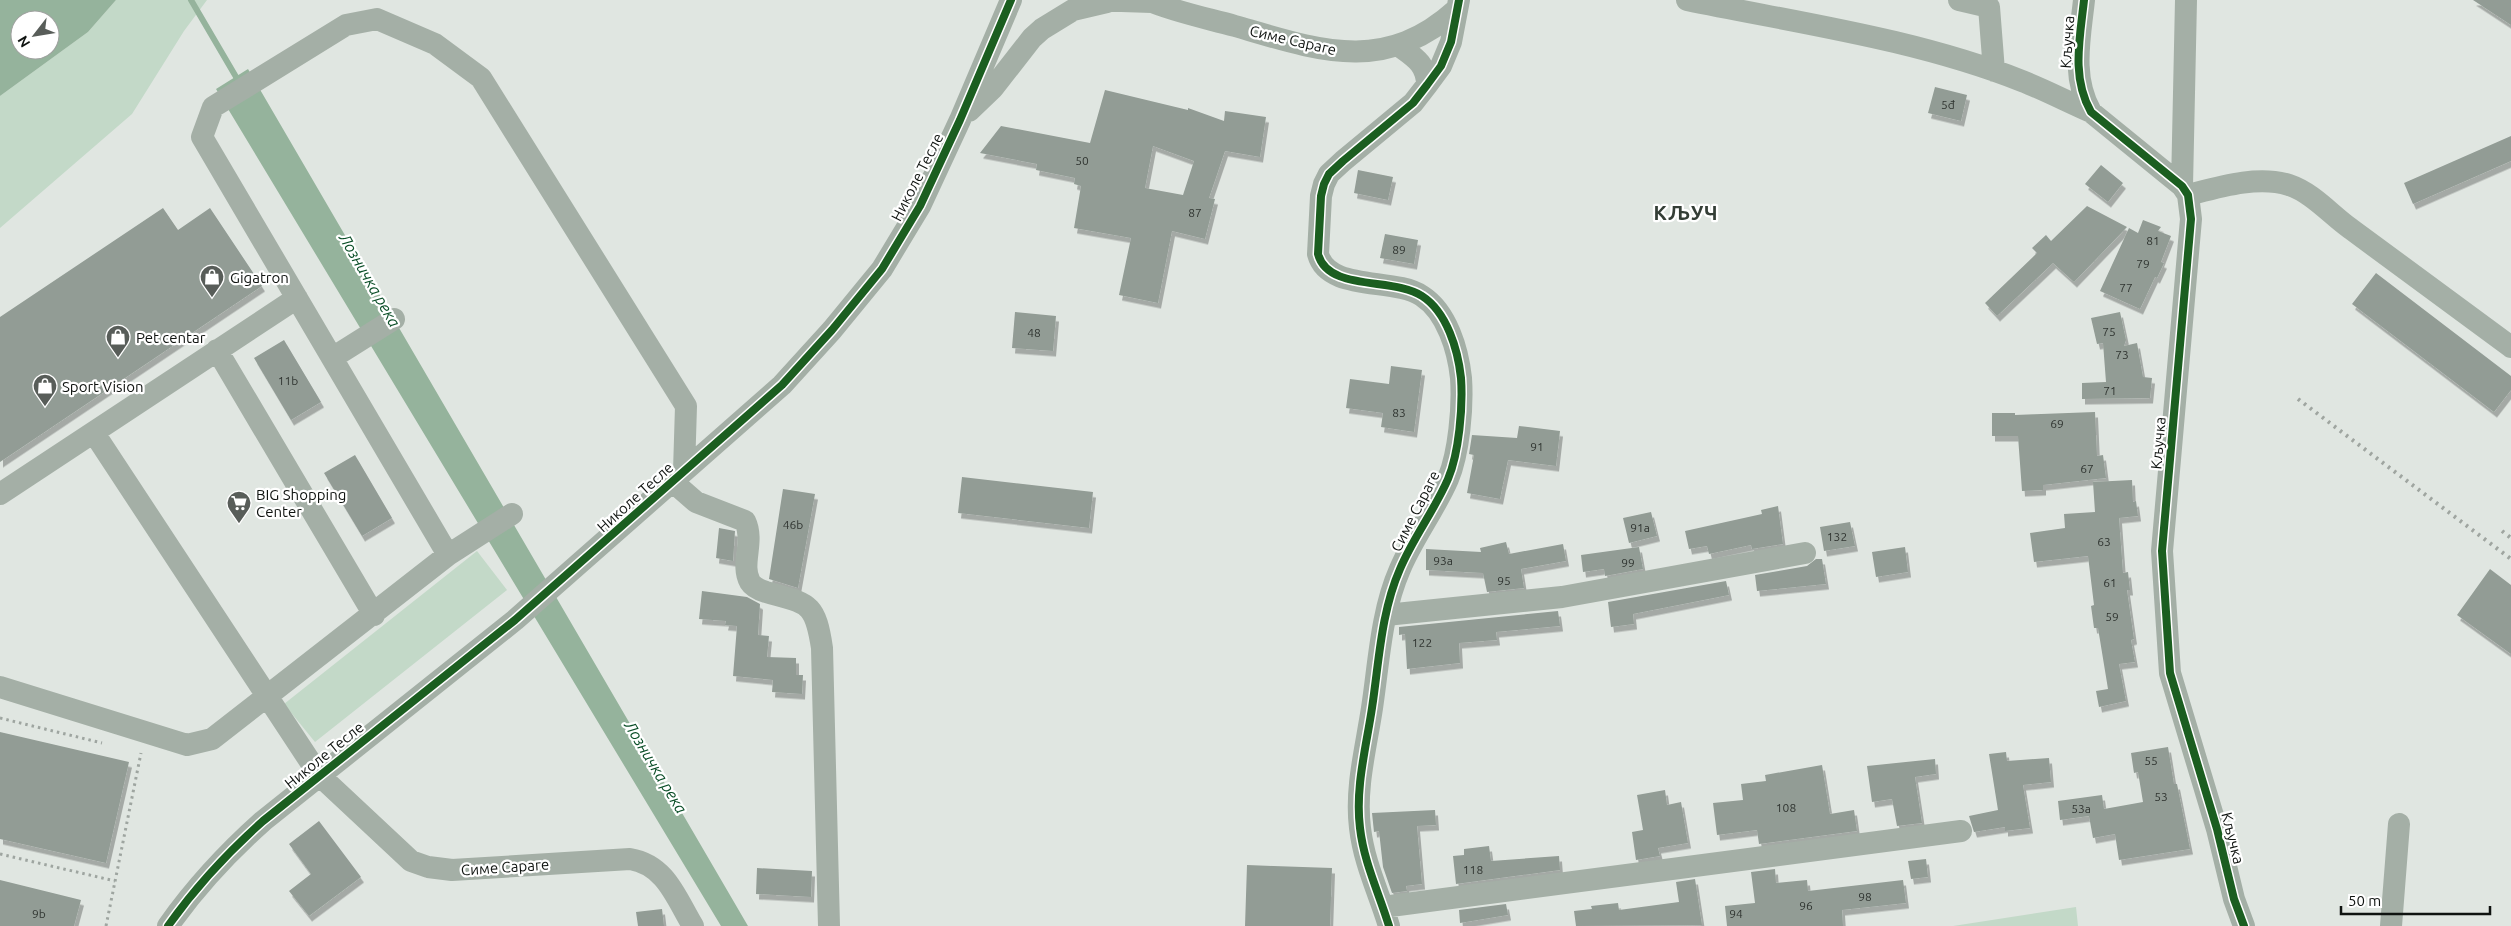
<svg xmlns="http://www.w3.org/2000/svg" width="2511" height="926" font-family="Ubuntu,sans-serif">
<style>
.green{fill:#c3d9c8}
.water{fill:#95b39c;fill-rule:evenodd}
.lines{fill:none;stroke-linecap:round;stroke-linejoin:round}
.stream{stroke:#95b39c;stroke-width:6}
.building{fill:#929c95;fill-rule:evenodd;filter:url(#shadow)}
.path{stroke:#9ea5a0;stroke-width:3;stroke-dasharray:2.5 4;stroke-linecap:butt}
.minor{stroke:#a4afa6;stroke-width:22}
.rail{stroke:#9fa5a0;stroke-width:4;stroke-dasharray:2.5 5;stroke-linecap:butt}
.cycleway-casing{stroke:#fff;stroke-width:11}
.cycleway{stroke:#1b5e20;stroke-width:8}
.labels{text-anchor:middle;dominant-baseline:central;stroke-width:4.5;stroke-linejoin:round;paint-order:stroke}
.number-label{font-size:12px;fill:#303531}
.street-label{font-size:15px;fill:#0f1310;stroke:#fff}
.poi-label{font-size:15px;fill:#0f1310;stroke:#fff;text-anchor:start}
.water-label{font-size:16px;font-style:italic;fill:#0a4e27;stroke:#fff}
.district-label{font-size:20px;font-weight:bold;letter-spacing:1px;fill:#343e36;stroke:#fff}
</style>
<defs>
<filter id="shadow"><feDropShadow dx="3" dy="5.5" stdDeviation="0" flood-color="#0004"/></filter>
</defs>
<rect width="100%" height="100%" fill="#e0e6e1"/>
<path class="green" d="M 116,0 L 207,0 L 184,31 L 132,114 L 0,228 L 0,96 L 88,32 Z
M 477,551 L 507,590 L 315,742 L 284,704 Z
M 2076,907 L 2078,926 L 1953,926 Z"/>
<path class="water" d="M 0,0 L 116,0 L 88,32 L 0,96 ZM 20,20 L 50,20 L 50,50 L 20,50 Z
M 248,69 L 748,926 L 721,926 L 216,89 Z"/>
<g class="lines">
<path class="stream" d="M 191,0 L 239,82"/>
</g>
<path class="building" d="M 2473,0 L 2511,0 L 2511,25 Z
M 1935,87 L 1967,95 L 1961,121 L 1928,113 Z
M 1105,90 L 1188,110 L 1188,108 L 1224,121 L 1225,111 L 1266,117 L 1260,157 L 1225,151 L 1209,198 L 1215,199 L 1205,239 L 1172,231 L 1158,303 L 1119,295 L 1131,238 L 1074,228 L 1081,186 L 1074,184 L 1075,178 L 1036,170 L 1037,164 L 980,153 L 1001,126 L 1090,143 ZM 1153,146 L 1194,161 L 1183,195 L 1145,188 Z
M 2511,136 L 2511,161 L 2413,204 L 2404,183 Z
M 2101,165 L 2123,183 L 2108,202 L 2085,184 Z
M 1358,170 L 1393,177 L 1388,200 L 1354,193 Z
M 2087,206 L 2127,227 L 2074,282 L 2053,263 L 1997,316 L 1985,303 L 2037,253 L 2032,248 L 2046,235 L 2051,241 Z
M 163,208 L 178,230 L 210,208 L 262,286 L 0,462 L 0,317 Z
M 2143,220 L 2161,227 L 2158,231 L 2171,236 L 2161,262 L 2164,263 L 2157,278 L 2155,277 L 2140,309 L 2100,291 L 2129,228 L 2138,233 Z
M 1385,234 L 1418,240 L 1414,264 L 1380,258 Z
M 2376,273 L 2511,376 L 2511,390 L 2494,412 L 2352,304 Z
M 1015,312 L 1056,316 L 1053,351 L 1012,348 Z
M 2120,312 L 2126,340 L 2124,346 L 2137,343 L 2143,377 L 2152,378 L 2150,398 L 2082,399 L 2082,383 L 2106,382 L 2103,343 L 2097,344 L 2091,318 Z
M 284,340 L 321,402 L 291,420 L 254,358 Z
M 1391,366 L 1422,370 L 1414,432 L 1381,427 L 1383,413 L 1346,408 L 1350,379 L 1389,384 Z
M 2095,412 L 2097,456 L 2103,455 L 2106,478 L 2043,485 L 2043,490 L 2022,491 L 2018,436 L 1992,436 L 1992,413 L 2015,413 L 2015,415 Z
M 1519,426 L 1560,431 L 1556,466 L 1508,460 L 1500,499 L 1467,493 L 1474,455 L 1469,454 L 1472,435 L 1517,438 Z
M 355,455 L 392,518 L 362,536 L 324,473 Z
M 962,477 L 1093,492 L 1089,528 L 958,513 Z
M 2132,480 L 2133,502 L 2136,501 L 2138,516 L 2119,518 L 2123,573 L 2128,572 L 2130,590 L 2127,590 L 2134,639 L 2131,640 L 2135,662 L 2119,664 L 2126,701 L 2099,707 L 2096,691 L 2108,689 L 2098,628 L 2094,628 L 2091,606 L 2094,605 L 2088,556 L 2034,562 L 2030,533 L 2065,528 L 2064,514 L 2095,512 L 2093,482 Z
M 783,489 L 815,494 L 798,588 L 769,579 Z
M 1778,506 L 1783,544 L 1752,549 L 1751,545 L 1709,554 L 1707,546 L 1689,549 L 1685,531 L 1762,514 L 1761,510 Z
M 1651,512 L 1657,536 L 1629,543 L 1623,518 Z
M 1850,522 L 1855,546 L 1824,551 L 1820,527 Z
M 719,528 L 735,531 L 733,561 L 716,558 Z
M 1506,542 L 1509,554 L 1563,544 L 1566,561 L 1521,569 L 1524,588 L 1487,592 L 1483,573 L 1426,570 L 1426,549 L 1481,552 L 1480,548 Z
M 1639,547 L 1643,569 L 1605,576 L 1604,569 L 1583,572 L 1581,555 Z
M 1905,547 L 1908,572 L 1876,577 L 1872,552 Z
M 1816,559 L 1822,559 L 1826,584 L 1757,591 L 1755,575 L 1807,566 Z
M 2490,569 L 2511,585 L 2511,654 L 2457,615 Z
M 1726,581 L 1729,595 L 1633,614 L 1634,624 L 1611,627 L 1608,602 Z
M 702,591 L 747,597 L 760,604 L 758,635 L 769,636 L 767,657 L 796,658 L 796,675 L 803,675 L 802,694 L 772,692 L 773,680 L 733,676 L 737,626 L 725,625 L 726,621 L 699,619 Z
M 1558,611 L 1560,626 L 1496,632 L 1497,640 L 1459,643 L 1460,663 L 1407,669 L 1405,634 L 1399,635 L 1399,627 Z
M 0,732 L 129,762 L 106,863 L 0,839 Z
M 2168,747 L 2174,784 L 2177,784 L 2190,849 L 2119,860 L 2115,834 L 2093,838 L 2089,816 L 2060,820 L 2058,801 L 2102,795 L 2104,809 L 2143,802 L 2138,772 L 2134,773 L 2131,753 Z
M 2006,752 L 2007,761 L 2049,758 L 2051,782 L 2023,785 L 2030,828 L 2005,831 L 2005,827 L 1974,832 L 1969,816 L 1998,810 L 1989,754 Z
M 1935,759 L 1936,774 L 1915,777 L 1922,823 L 1897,826 L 1892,799 L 1872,802 L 1867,766 Z
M 1822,765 L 1830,814 L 1854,810 L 1857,831 L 1759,844 L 1757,830 L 1717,835 L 1713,803 L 1743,800 L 1741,784 L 1766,781 L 1765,775 Z
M 1665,790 L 1667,805 L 1681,802 L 1688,843 L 1658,848 L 1660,856 L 1636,860 L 1632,832 L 1643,830 L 1637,795 Z
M 1435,810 L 1436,825 L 1417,826 L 1422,884 L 1406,886 L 1407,891 L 1392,893 L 1383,867 L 1379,831 L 1374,832 L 1372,813 Z
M 319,821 L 361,877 L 309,916 L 289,891 L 311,874 L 289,844 Z
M 1489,846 L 1491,861 L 1559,856 L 1560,870 L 1456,884 L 1453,856 L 1464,855 L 1464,849 Z
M 1926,859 L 1928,877 L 1911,879 L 1908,861 Z
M 1247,865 L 1332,868 L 1330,926 L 1245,926 Z
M 757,868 L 812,871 L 811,897 L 756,894 Z
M 1775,869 L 1776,883 L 1807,880 L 1808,891 L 1903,880 L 1906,903 L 1842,910 L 1843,926 L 1727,926 L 1725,906 L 1755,903 L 1751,872 Z
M 1695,879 L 1702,925 L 1576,926 L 1574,911 L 1592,909 L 1591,906 L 1618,903 L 1619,910 L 1679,902 L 1676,882 Z
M 0,880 L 81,900 L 74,926 L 0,926 Z
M 1506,904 L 1508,915 L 1460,923 L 1459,910 Z
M 662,909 L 664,926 L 638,926 L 636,912 Z"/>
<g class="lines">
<path class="path" d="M 0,718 L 102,743
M 0,854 L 115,881
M 106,926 L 141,753"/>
<path class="minor" d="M 1091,0 L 1152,2
M 1147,0 C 1175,12 1206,18 1235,26 C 1318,50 1384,75 1456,10
M 1687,0 C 1798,23 1916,39 2022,81 C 2045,90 2068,102 2091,112
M 1959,0 L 1989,7 L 1994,71
M 2084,0 C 2080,38 2071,77 2091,112 L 2182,186 L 2188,195 L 2191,219 L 2162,551 L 2170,673 L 2217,829 L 2234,899 L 2244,926
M 1399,46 C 1414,57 1427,64 1427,85
M 969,111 L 993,88 L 1032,38 L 1042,29 L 1073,10 L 1107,2
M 2182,186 L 2186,0
M 2188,195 C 2219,187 2258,175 2289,185 C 2313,193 2331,215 2351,229 C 2405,269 2458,308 2511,347
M 217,350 L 374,615
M 332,358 L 394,319
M 94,433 L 319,775 L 411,861 L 428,867 L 452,870 L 630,859 C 666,865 676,898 693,926
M 673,482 L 696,502 L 745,521 C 755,542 740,564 750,582 C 753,587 760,590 766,592 C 808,604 815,601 822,648 L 829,926
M 0,494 L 297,298
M 448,555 L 202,137 L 213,107 L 346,25 L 377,19 L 435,44 L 481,78 L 686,406 L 684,471
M 1386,615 L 1562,597 L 1805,553
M 0,687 L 187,745 L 212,739 L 448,555 L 512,514
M 1383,907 L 1961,831
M 168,926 C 197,885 226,854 263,821 L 515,620 L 782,385 L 832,330 L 882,269 L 920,206 L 960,120 L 1011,0
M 1389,926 C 1379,893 1364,863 1360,828 C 1355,788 1366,748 1372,708 C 1379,662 1381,612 1400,569 C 1413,538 1434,511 1448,479 C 1459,453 1463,407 1461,378 C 1458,350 1447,312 1422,296 C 1394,277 1328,292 1318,254 L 1321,196 L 1324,184 L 1329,174 L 1343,161 L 1413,103 L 1427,85 L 1441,66 L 1451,42 L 1459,0
M 2391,926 L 2399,824"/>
<path class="rail" d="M 2298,399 L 2511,559
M 2502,531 L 2511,538"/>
<defs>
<path id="cycleway" d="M 2084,0 C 2080,38 2071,77 2091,112 L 2182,186 L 2188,195 L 2191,219 L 2162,551 L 2170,673 L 2217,829 L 2234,899 L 2244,926
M 168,926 C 197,885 226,854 263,821 L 515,620 L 782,385 L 832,330 L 882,269 L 920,206 L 960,120 L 1011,0
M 1389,926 C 1379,893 1364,863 1360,828 C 1355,788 1366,748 1372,708 C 1379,662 1381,612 1400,569 C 1413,538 1434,511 1448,479 C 1459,453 1463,407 1461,378 C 1458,350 1447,312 1422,296 C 1394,277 1328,292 1318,254 L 1321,196 L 1324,184 L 1329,174 L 1343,161 L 1413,103 L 1427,85 L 1441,66 L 1451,42 L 1459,0"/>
</defs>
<use href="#cycleway" class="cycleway-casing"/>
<use href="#cycleway" class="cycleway"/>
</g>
<defs>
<symbol id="shop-pin" viewBox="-11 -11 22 30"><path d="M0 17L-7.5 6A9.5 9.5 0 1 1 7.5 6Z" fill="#585d59" stroke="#fff"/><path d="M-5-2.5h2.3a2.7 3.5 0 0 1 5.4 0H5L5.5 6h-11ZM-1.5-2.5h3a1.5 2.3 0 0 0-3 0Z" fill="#fff"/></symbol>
<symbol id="supermarket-pin" viewBox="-11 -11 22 30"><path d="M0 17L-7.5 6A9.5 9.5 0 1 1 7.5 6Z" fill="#585d59" stroke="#fff"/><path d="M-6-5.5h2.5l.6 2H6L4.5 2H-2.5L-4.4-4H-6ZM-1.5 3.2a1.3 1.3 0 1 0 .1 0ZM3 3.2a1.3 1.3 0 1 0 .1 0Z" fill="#fff"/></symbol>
</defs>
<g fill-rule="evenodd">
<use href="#shop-pin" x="198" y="263" width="28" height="38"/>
<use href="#shop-pin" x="104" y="323" width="28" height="38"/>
<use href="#shop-pin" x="31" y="372" width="28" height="38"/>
<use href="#supermarket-pin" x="225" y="489" width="28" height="38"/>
</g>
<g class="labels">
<g class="number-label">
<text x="1948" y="104">5đ</text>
<text x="1082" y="160">50</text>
<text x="1195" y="212">87</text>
<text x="2153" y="240">81</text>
<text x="1399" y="249">89</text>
<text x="2143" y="263">79</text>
<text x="2126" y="287">77</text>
<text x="2109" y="331">75</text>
<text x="1034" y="332">48</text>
<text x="2122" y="354">73</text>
<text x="288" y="380">11b</text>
<text x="2110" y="390">71</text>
<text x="1399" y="412">83</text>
<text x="2057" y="423">69</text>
<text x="1537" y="446">91</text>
<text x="2087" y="468">67</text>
<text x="793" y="524">46b</text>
<text x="1640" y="527">91a</text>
<text x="1837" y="536">132</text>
<text x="2104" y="541">63</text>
<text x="1443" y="560">93a</text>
<text x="1628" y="562">99</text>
<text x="1504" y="580">95</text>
<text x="2110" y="582">61</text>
<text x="2112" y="616">59</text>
<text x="1422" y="642">122</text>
<text x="2151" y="760">55</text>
<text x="2161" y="796">53</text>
<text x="1786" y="807">108</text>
<text x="2081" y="808">53a</text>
<text x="1473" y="869">118</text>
<text x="1865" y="896">98</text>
<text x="1806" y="905">96</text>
<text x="39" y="913">9b</text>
<text x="1736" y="913">94</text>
</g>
<g class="street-label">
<text transform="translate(1293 40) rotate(13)">Симе Сараге</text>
<text transform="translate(2067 42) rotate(-86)">Кључка</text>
<text transform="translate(917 177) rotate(-63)">Николе Тесле</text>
<text transform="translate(2158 443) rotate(-85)">Кључка</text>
<text transform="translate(635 497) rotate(-42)">Николе Тесле</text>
<text transform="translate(1415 511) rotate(-63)">Симе Сараге</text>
<text transform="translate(324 755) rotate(-39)">Николе Тесле</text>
<text transform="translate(2233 838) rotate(76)">Кључка</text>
<text transform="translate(505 867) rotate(-4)">Симе Сараге</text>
</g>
<g class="poi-label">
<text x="230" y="277">Gigatron</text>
<text x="136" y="337">Pet centar</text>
<text x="62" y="386">Sport Vision</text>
<text x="256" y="494">BIG Shopping<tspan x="256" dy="17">Center</tspan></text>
</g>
<g class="water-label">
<text transform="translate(370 280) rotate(60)">Лозничка река</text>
<text transform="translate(656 767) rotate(59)">Лозничка река</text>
</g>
<g class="district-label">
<text x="1686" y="212">КЉУЧ</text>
</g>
</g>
<g transform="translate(35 35) rotate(239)"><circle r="24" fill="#ffffff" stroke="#9fa19f"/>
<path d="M0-4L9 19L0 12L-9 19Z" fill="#585d59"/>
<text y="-8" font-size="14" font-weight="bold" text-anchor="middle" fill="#0f1310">N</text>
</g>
<path d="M2341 906v8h149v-8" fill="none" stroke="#0f1310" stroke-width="2.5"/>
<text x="2348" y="906" font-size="15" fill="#0f1310" stroke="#ffffff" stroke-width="4" paint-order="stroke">50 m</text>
</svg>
